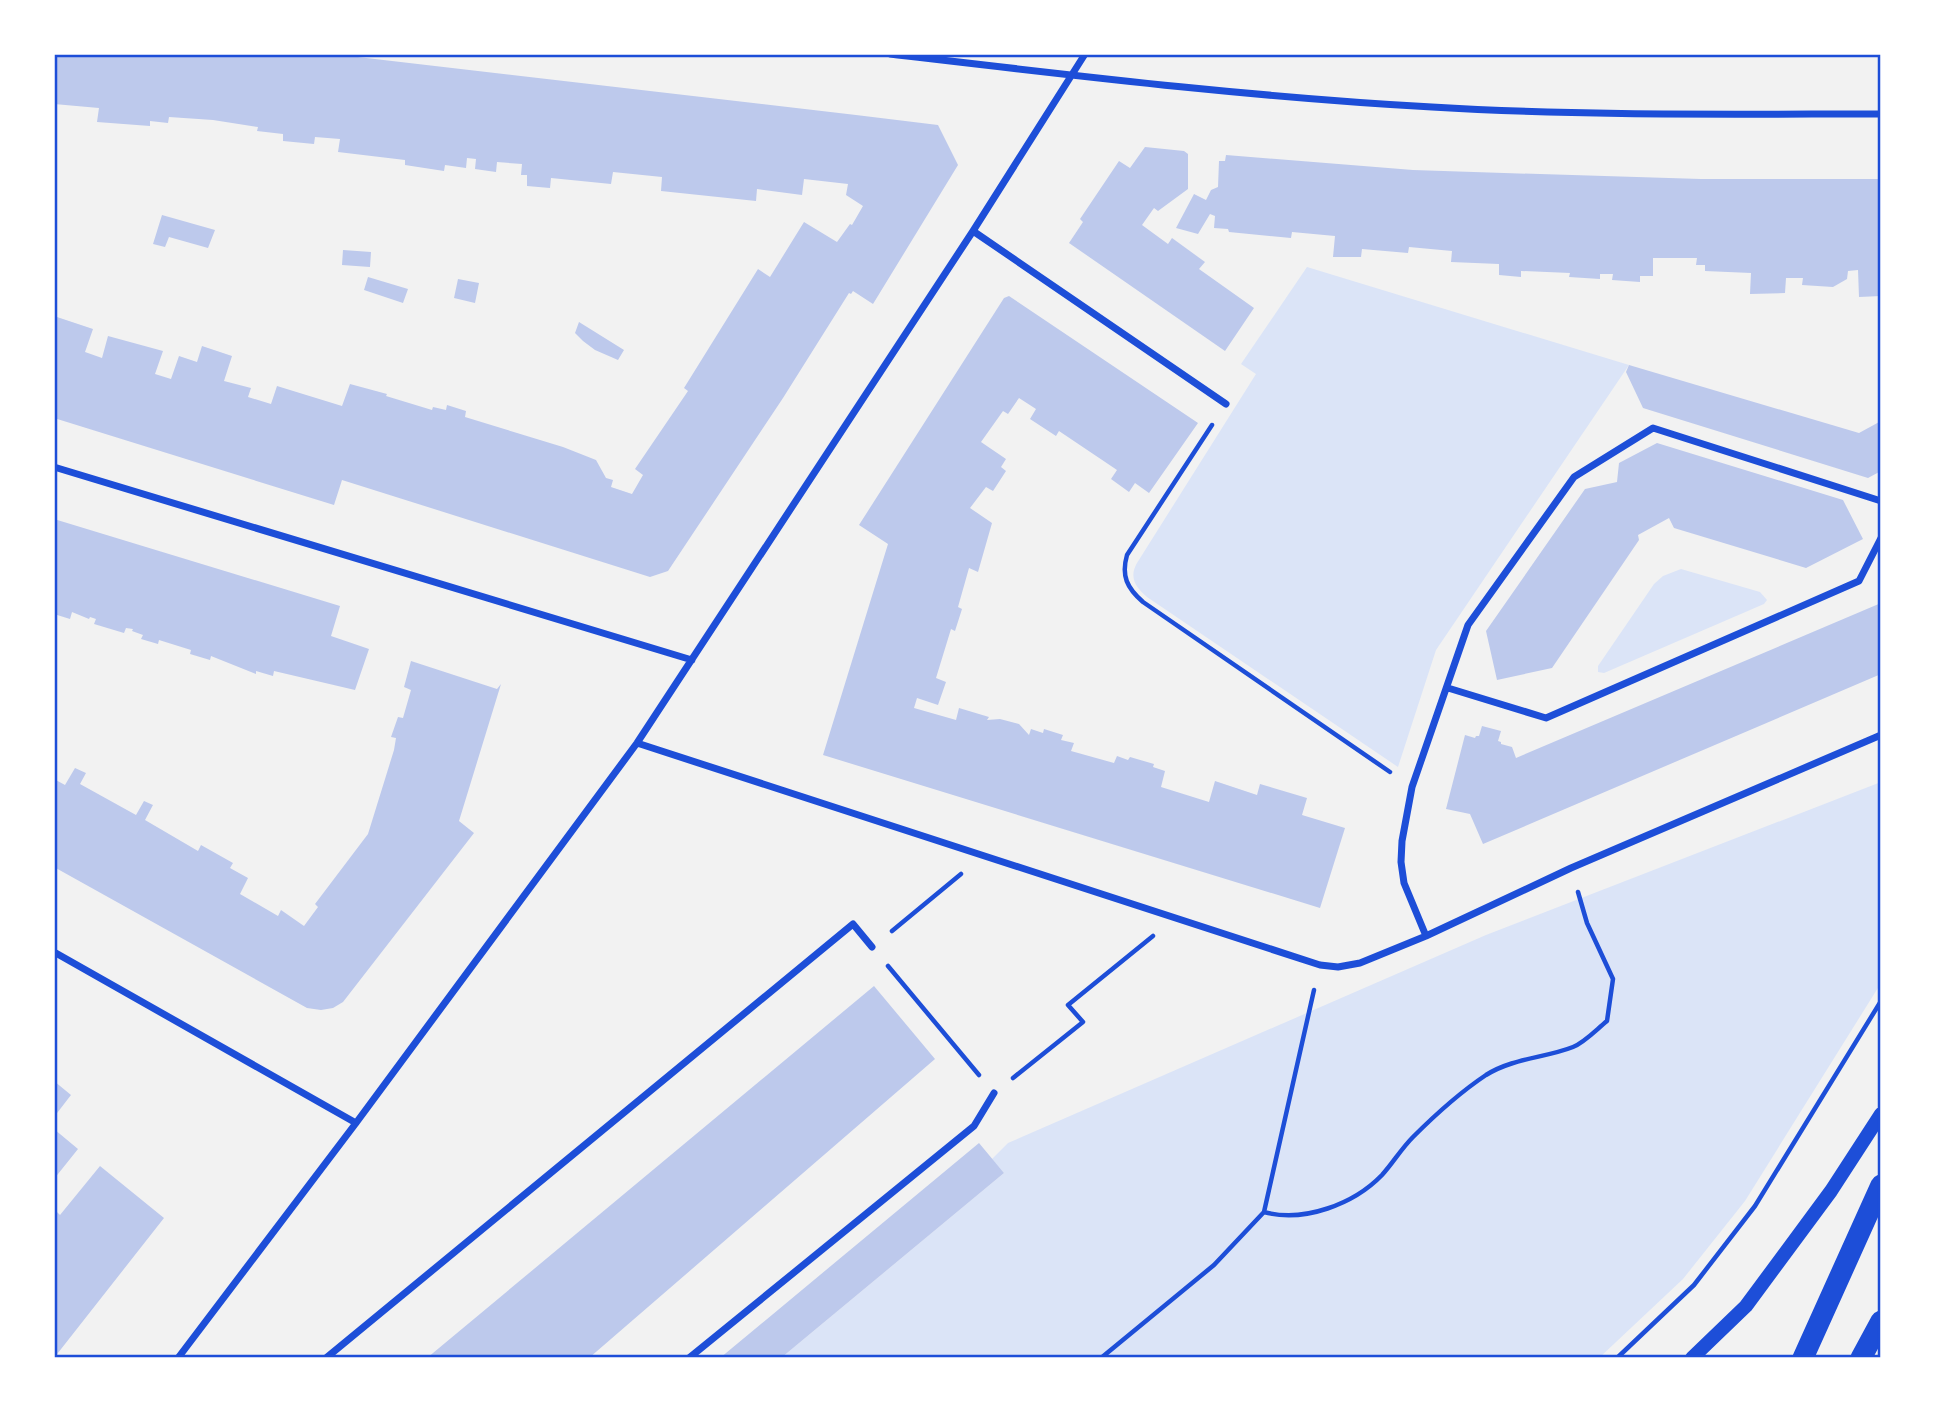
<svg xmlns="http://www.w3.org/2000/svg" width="1935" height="1412" font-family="Rubik,sans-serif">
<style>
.green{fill:#dbe4f7}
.building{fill:#bdc9ec}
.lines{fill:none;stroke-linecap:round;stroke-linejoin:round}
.path{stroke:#1d4ed8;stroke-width:4.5}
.minor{stroke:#1d4ed8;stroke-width:7}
.secondary{stroke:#1d4ed8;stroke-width:14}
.motorway{stroke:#1d4ed8;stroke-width:21}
.neatline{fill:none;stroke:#1d4ed8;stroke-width:2.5}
</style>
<rect width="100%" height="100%" fill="#f2f2f2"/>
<path class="green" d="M 1307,267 L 1629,365 L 1436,650 L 1398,767 L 1147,597 C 1135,587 1129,577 1137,563 L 1256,374 L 1241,364 Z
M 1681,569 L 1760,592 L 1767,600 L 1764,604 L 1604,673 L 1598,672 L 1598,666 L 1654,584 L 1663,576 Z
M 1881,782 L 1881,983 L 1745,1201 L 1683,1279 L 1599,1358 L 781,1358 L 1004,1173 L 992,1159 L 1008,1143 L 1486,935 Z"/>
<path class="building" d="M 54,54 L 332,54 L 856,115 L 938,125 L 958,165 L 873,304 L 853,291 L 851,294 L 849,293 L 783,398 L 668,571 L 650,577 L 342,480 L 334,505 L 54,418 L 54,316 L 93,329 L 85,352 L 102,358 L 108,336 L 163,351 L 155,374 L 171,379 L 179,356 L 197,362 L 202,346 L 232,356 L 224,381 L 251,388 L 248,397 L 271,404 L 277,386 L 342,406 L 350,384 L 387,394 L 386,396 L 432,410 L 433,407 L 446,410 L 447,405 L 466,411 L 465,417 L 563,447 L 596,460 L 606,478 L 613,480 L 611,487 L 632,494 L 643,475 L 635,469 L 688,391 L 684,388 L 758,269 L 770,277 L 804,222 L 837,242 L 850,224 L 852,225 L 863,206 L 846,195 L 848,184 L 804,179 L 802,195 L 757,189 L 756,201 L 661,191 L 662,177 L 613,172 L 611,184 L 551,178 L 550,188 L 527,186 L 527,175 L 521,175 L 522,164 L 497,162 L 496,172 L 475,169 L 476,159 L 467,158 L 466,168 L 445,165 L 444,171 L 405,165 L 405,160 L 338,152 L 340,139 L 315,137 L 314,144 L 283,141 L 283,134 L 257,131 L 258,127 L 213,120 L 169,117 L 168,123 L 150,121 L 150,126 L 97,122 L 99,108 L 54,104 Z
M 1145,147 L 1184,151 L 1188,154 L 1188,189 L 1158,211 L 1154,208 L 1142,225 L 1168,244 L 1172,238 L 1205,262 L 1199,269 L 1254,308 L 1225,351 L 1069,243 L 1083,222 L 1080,219 L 1119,161 L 1130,168 Z
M 1226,155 L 1413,170 L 1504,173 L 1701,179 L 1881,179 L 1881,296 L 1859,297 L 1858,270 L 1848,271 L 1847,279 L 1833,287 L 1802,285 L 1803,278 L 1786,278 L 1785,293 L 1750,294 L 1751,273 L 1705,271 L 1705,265 L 1696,265 L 1697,258 L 1653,258 L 1653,276 L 1640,276 L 1640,282 L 1612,280 L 1613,274 L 1600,274 L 1600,279 L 1569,277 L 1570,273 L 1521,271 L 1521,277 L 1499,275 L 1499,264 L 1451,262 L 1452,251 L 1409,247 L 1408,253 L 1362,249 L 1361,257 L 1333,257 L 1335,236 L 1292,232 L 1291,238 L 1229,232 L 1228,229 L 1214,228 L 1215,216 L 1210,214 L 1198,234 L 1176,228 L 1194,194 L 1206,200 L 1211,190 L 1218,187 L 1219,161 L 1225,161 Z
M 162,215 L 215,230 L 208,248 L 169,237 L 165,247 L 153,244 Z
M 343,250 L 371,252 L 370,267 L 342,265 Z
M 368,277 L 408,289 L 403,303 L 364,290 Z
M 458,279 L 479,283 L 475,303 L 454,298 Z
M 1009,296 L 1198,423 L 1149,493 L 1135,483 L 1129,492 L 1111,479 L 1117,470 L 1059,431 L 1056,436 L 1030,419 L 1036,409 L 1019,398 L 1008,414 L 1003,411 L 981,442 L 1006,459 L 1001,467 L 1006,471 L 993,491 L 986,487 L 970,508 L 992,523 L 978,572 L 969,568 L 958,607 L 962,609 L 955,631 L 951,629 L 936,678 L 946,682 L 938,705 L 917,698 L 914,708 L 956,720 L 959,708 L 989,717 L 987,720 L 1000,719 L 1019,724 L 1029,735 L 1031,729 L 1043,733 L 1044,729 L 1063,735 L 1061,740 L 1074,743 L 1071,751 L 1114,763 L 1117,756 L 1128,760 L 1130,757 L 1154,764 L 1153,767 L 1165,771 L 1161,787 L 1209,802 L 1215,781 L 1257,795 L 1260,784 L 1307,798 L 1302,815 L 1345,828 L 1320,908 L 823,755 L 888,544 L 859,525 L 1004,298 Z
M 579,322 L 624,350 L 618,360 L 595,350 L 583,341 L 575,333 Z
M 1629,365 L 1859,433 L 1881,421 L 1881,471 L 1868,478 L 1643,408 L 1626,372 Z
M 1657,443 L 1843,500 L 1863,539 L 1806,568 L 1674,528 L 1669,518 L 1638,535 L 1639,540 L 1552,668 L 1497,680 L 1486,631 L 1585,489 L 1617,482 L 1619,463 Z
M 54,519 L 340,606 L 331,636 L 369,649 L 355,690 L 274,671 L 273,676 L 256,671 L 256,674 L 211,656 L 210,660 L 190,654 L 191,650 L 159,640 L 158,644 L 141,639 L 143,635 L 132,631 L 133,629 L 126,628 L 124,633 L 94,624 L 96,619 L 90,617 L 89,619 L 72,612 L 70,619 L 54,614 Z
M 1881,603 L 1881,674 L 1483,844 L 1470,814 L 1446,809 L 1465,735 L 1475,738 L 1476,736 L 1479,736 L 1482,726 L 1501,731 L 1498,741 L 1501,742 L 1501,744 L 1512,747 L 1516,758 Z
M 411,661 L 497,689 L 501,684 L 459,821 L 474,833 L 343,1002 L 333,1008 L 321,1010 L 307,1008 L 54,867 L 54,779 L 65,785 L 75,768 L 86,773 L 80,784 L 136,815 L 144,801 L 153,805 L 145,820 L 198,851 L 201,845 L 233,863 L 230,868 L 248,878 L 240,894 L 278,916 L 281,910 L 304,926 L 318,907 L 315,904 L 368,834 L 394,750 L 396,738 L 391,737 L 398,717 L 403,718 L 411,690 L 404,687 Z
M 874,986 L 935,1059 L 589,1358 L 427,1358 Z
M 54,1081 L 71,1095 L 54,1117 Z
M 54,1129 L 78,1149 L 54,1179 Z
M 979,1143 L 1004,1173 L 781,1358 L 720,1358 Z
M 100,1166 L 164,1218 L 54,1358 L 54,1213 L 56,1211 L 60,1215 Z"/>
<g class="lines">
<path class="path" d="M 1212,425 L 1127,555 C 1121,576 1127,588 1143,602 L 1390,772
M 892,931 L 961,874
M 888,966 L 979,1075
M 1013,1078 L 1083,1022 L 1068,1005 L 1153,936
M 1264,1212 L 1314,990
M 1101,1358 L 1214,1265 L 1264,1212 C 1304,1223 1354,1204 1382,1175 C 1393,1163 1401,1149 1413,1137 C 1436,1114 1459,1093 1486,1075 C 1513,1058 1545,1058 1573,1047 C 1585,1042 1597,1029 1607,1021 L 1613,979 L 1587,923 L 1578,892
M 1617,1358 L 1694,1285 L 1755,1206 L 1881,1001"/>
<path class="minor" d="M 890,54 C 1070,75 1250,97 1432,107 C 1581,116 1731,114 1881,114
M 973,231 L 1226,404
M 54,467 L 692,660
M 1448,688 L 1546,718 L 1859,581 L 1881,538
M 637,743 L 1320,965 L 1338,967 L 1360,963 L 1426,936 L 1571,868 L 1881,735
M 1426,936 L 1404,883 L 1401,862 L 1402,841 L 1412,787 L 1468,625 L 1574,477 L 1653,428 L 1881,501
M 54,952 L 356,1123
M 178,1358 L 356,1123 L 637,743 L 973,231 L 1085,54
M 326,1358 L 853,924 L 872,947
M 689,1358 L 974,1126 L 994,1093"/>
<path class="secondary" d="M 1692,1358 L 1746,1306 L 1831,1191 L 1881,1114"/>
<path class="motorway" d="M 1803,1358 L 1881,1185
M 1861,1358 L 1881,1321"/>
</g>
<rect width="1935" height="1412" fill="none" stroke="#ffffff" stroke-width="112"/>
<rect x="56" y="56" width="1823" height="1300" class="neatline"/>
</svg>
